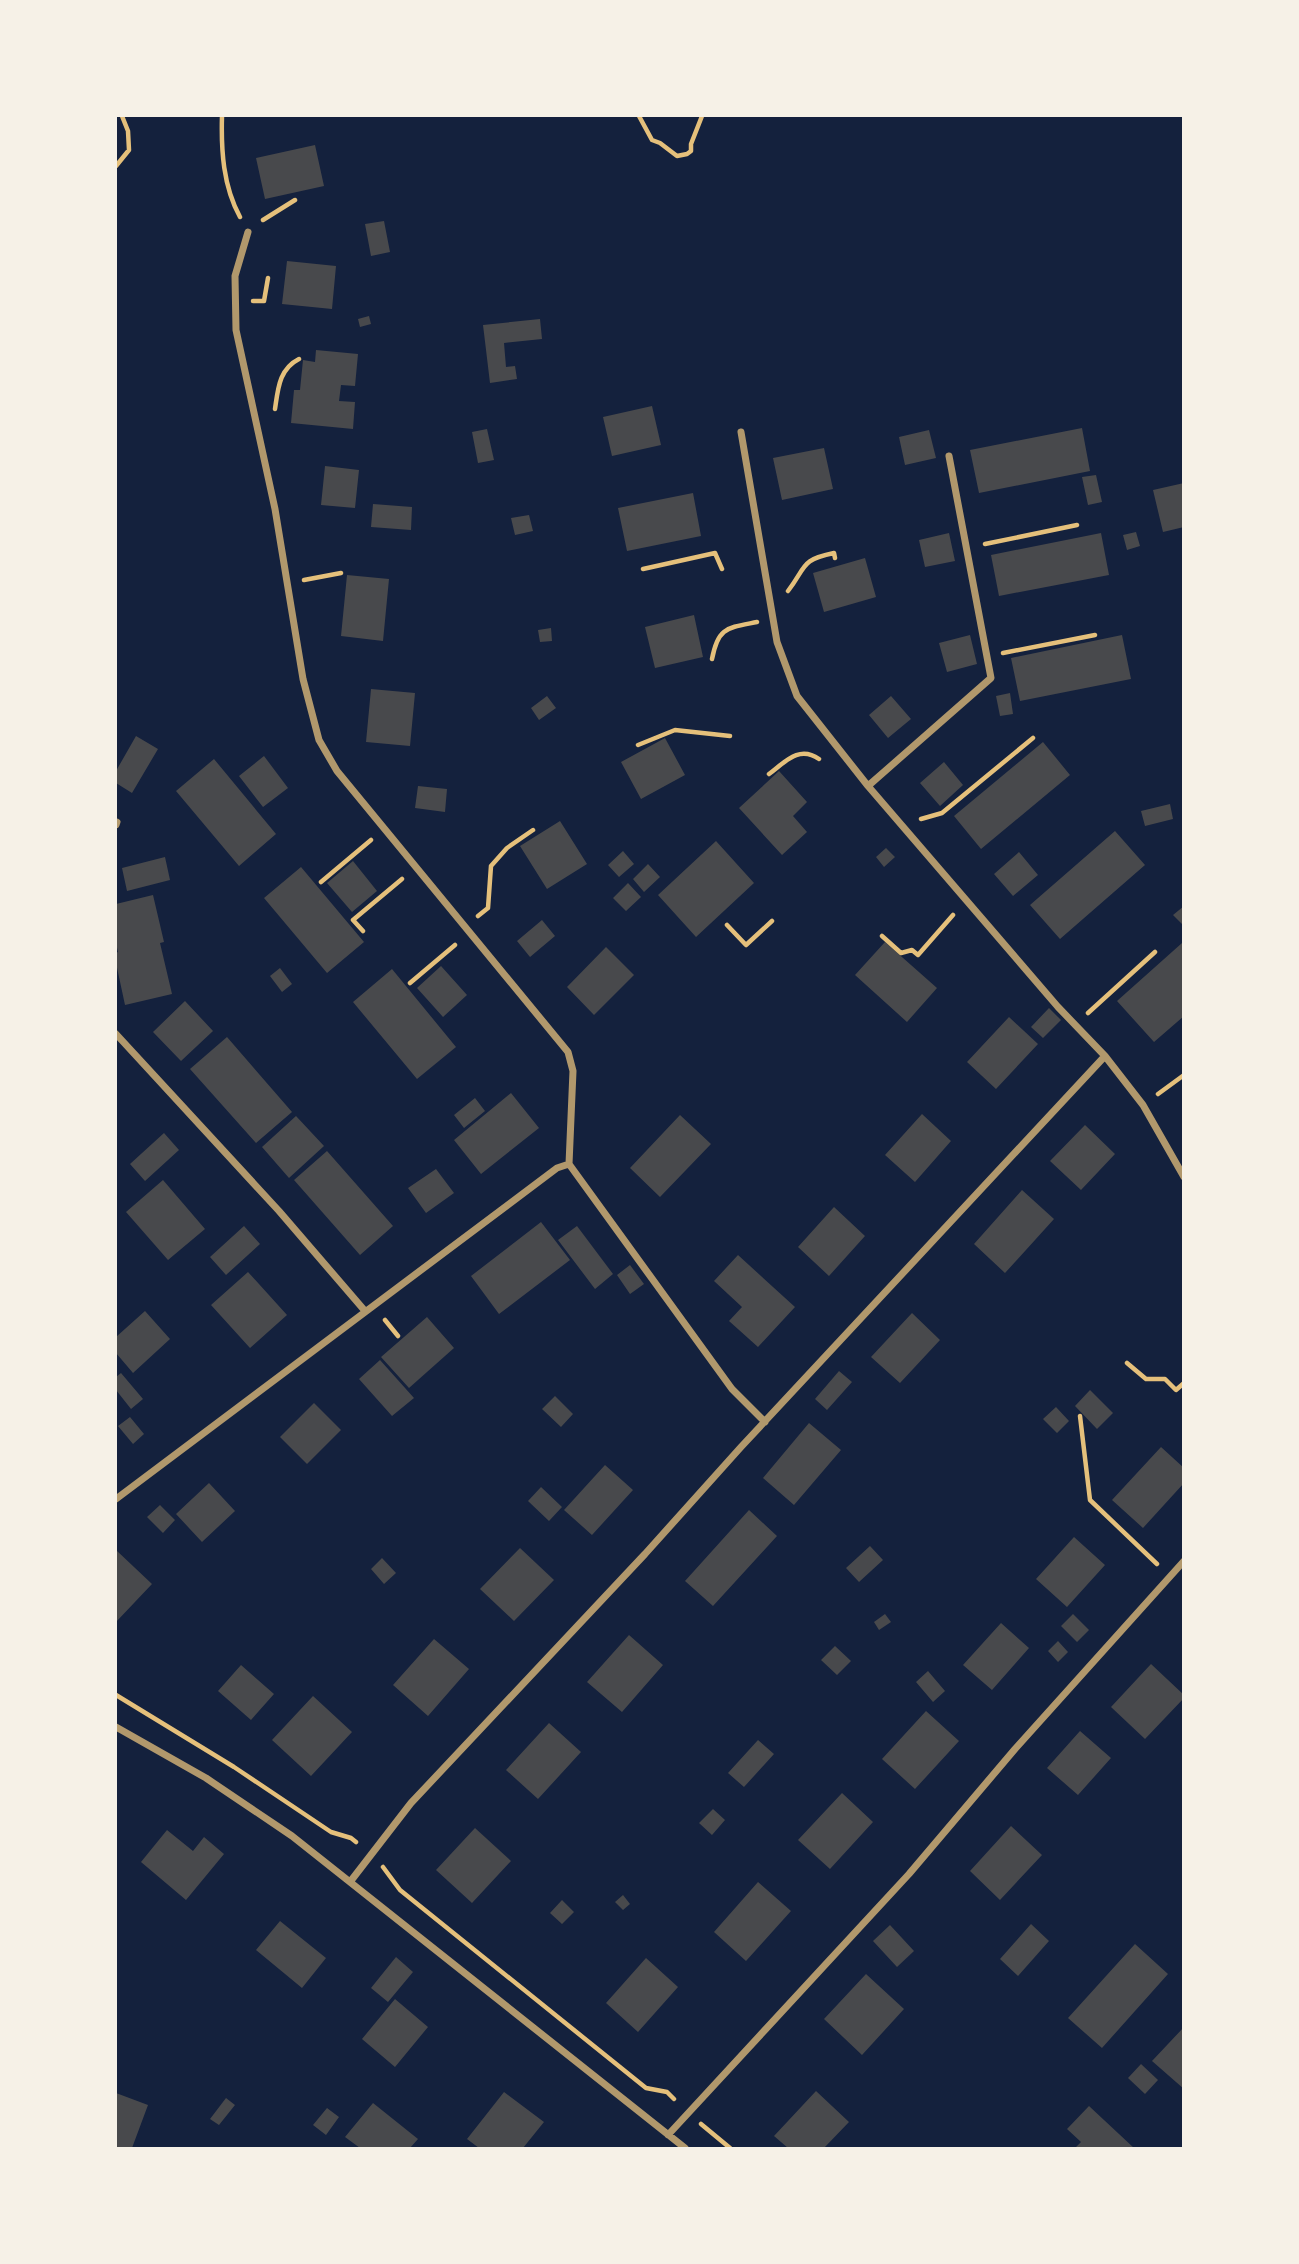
<svg xmlns="http://www.w3.org/2000/svg" width="1299" height="2264" font-family="'Times New Roman',serif">
<style>
.building{fill:#48494c}
.lines{fill:none;stroke-linecap:round;stroke-linejoin:round}
.path{stroke:#e5c07b;stroke-width:4.5}
.minor{stroke:#b1986c;stroke-width:7}
</style>
<rect width="100%" height="100%" fill="#14213d"/>
<path class="building" d="M 315,145 L 324,186 L 265,199 L 256,158 Z
M 384,221 L 390,252 L 371,256 L 365,224 Z
M 287,261 L 336,266 L 332,309 L 282,304 Z
M 369,316 L 371,324 L 360,327 L 358,319 Z
M 540,319 L 542,339 L 504,343 L 506,367 L 515,366 L 517,379 L 490,383 L 483,325 Z
M 316,350 L 358,354 L 355,386 L 341,385 L 339,401 L 355,402 L 353,429 L 291,423 L 294,390 L 300,390 L 303,360 L 315,362 Z
M 652,406 L 661,445 L 612,456 L 603,417 Z
M 1082,428 L 1090,471 L 979,493 L 970,450 Z
M 487,429 L 494,460 L 478,463 L 472,432 Z
M 929,430 L 936,458 L 905,465 L 899,437 Z
M 824,448 L 833,489 L 782,500 L 773,458 Z
M 325,466 L 359,470 L 355,508 L 321,505 Z
M 1096,475 L 1102,502 L 1088,505 L 1082,477 Z
M 1184,483 L 1184,527 L 1163,532 L 1153,490 Z
M 693,493 L 701,536 L 627,551 L 618,508 Z
M 373,504 L 412,507 L 411,530 L 371,527 Z
M 529,515 L 533,531 L 515,535 L 511,518 Z
M 1136,532 L 1140,546 L 1127,550 L 1123,535 Z
M 949,533 L 955,561 L 925,567 L 919,540 Z
M 1101,533 L 1109,575 L 999,596 L 991,555 Z
M 865,558 L 876,597 L 824,612 L 813,573 Z
M 347,575 L 389,579 L 383,641 L 341,636 Z
M 694,615 L 703,657 L 655,668 L 645,627 Z
M 551,628 L 552,641 L 540,642 L 538,630 Z
M 970,635 L 977,664 L 947,672 L 939,643 Z
M 1122,635 L 1131,679 L 1020,701 L 1011,658 Z
M 371,689 L 415,693 L 410,746 L 366,742 Z
M 1010,693 L 1013,714 L 1000,716 L 996,696 Z
M 547,696 L 556,708 L 539,720 L 531,708 Z
M 891,696 L 911,719 L 888,738 L 869,715 Z
M 136,736 L 158,749 L 132,793 L 116,783 L 116,771 Z
M 665,738 L 685,775 L 641,799 L 621,762 Z
M 1043,742 L 1070,775 L 981,849 L 954,816 Z
M 264,756 L 288,788 L 263,807 L 239,776 Z
M 214,759 L 276,834 L 239,866 L 176,791 Z
M 944,762 L 963,785 L 940,806 L 920,783 Z
M 779,771 L 807,802 L 793,816 L 807,832 L 782,855 L 739,808 Z
M 418,786 L 447,789 L 445,812 L 415,808 Z
M 1170,804 L 1173,819 L 1145,826 L 1141,811 Z
M 560,821 L 587,864 L 547,889 L 520,846 Z
M 1115,831 L 1145,865 L 1060,939 L 1030,905 Z
M 716,841 L 754,883 L 696,937 L 658,895 Z
M 886,848 L 895,857 L 884,867 L 876,857 Z
M 623,851 L 634,864 L 619,877 L 608,865 Z
M 1019,852 L 1038,875 L 1013,896 L 994,874 Z
M 165,857 L 170,880 L 127,891 L 122,868 Z
M 353,861 L 377,891 L 352,912 L 327,883 Z
M 648,864 L 660,877 L 644,892 L 633,879 Z
M 301,867 L 364,942 L 327,973 L 264,898 Z
M 628,883 L 641,897 L 626,911 L 613,898 Z
M 153,895 L 164,942 L 160,943 L 172,994 L 125,1005 L 116,963 L 116,953 L 118,952 L 116,943 L 116,904 Z
M 1184,906 L 1184,926 L 1173,915 Z
M 542,920 L 555,936 L 530,957 L 517,941 Z
M 885,942 L 937,988 L 907,1022 L 855,975 Z
M 1182,943 L 1184,1016 L 1154,1042 L 1117,1001 Z
M 606,947 L 634,975 L 594,1015 L 567,987 Z
M 441,966 L 467,995 L 443,1017 L 417,988 Z
M 280,968 L 292,984 L 282,992 L 270,976 Z
M 392,969 L 456,1047 L 417,1079 L 353,1002 Z
M 185,1001 L 213,1031 L 181,1061 L 153,1032 Z
M 1049,1008 L 1061,1020 L 1043,1038 L 1031,1027 Z
M 1009,1017 L 1038,1044 L 996,1089 L 967,1062 Z
M 227,1037 L 292,1112 L 256,1143 L 190,1069 Z
M 511,1093 L 539,1128 L 481,1174 L 454,1140 Z
M 475,1098 L 485,1111 L 464,1128 L 454,1115 Z
M 922,1114 L 951,1141 L 915,1182 L 885,1155 Z
M 680,1115 L 711,1144 L 660,1197 L 630,1168 Z
M 296,1116 L 324,1146 L 289,1178 L 262,1147 Z
M 1085,1125 L 1115,1154 L 1081,1190 L 1050,1161 Z
M 164,1133 L 179,1150 L 145,1181 L 130,1164 Z
M 327,1151 L 393,1226 L 360,1255 L 294,1180 Z
M 436,1169 L 454,1193 L 426,1213 L 408,1188 Z
M 163,1180 L 205,1229 L 168,1260 L 126,1212 Z
M 1022,1190 L 1054,1219 L 1005,1273 L 974,1244 Z
M 834,1207 L 865,1236 L 829,1276 L 798,1247 Z
M 541,1222 L 570,1260 L 499,1314 L 471,1276 Z
M 244,1226 L 260,1244 L 226,1275 L 210,1257 Z
M 577,1226 L 613,1274 L 595,1289 L 558,1240 Z
M 738,1255 L 795,1307 L 758,1347 L 729,1321 L 742,1307 L 714,1281 Z
M 630,1265 L 644,1284 L 630,1294 L 617,1275 Z
M 248,1272 L 287,1315 L 250,1348 L 211,1305 Z
M 145,1311 L 170,1339 L 133,1373 L 116,1353 L 116,1337 Z
M 912,1313 L 940,1340 L 900,1383 L 871,1357 Z
M 427,1317 L 454,1348 L 409,1388 L 381,1357 Z
M 380,1360 L 414,1398 L 392,1416 L 359,1379 Z
M 839,1371 L 852,1382 L 827,1410 L 815,1399 Z
M 121,1373 L 143,1399 L 131,1409 L 116,1390 L 116,1377 Z
M 1090,1390 L 1113,1413 L 1097,1429 L 1075,1406 Z
M 555,1396 L 573,1414 L 561,1427 L 542,1409 Z
M 314,1403 L 341,1430 L 307,1464 L 280,1437 Z
M 1056,1407 L 1069,1421 L 1057,1433 L 1043,1419 Z
M 130,1417 L 144,1434 L 133,1444 L 118,1426 Z
M 809,1423 L 841,1450 L 794,1505 L 763,1478 Z
M 1161,1447 L 1184,1468 L 1184,1483 L 1143,1528 L 1112,1500 Z
M 605,1465 L 633,1490 L 592,1535 L 564,1510 Z
M 209,1483 L 235,1511 L 202,1542 L 176,1514 Z
M 541,1487 L 562,1507 L 549,1521 L 528,1501 Z
M 160,1505 L 175,1520 L 163,1533 L 147,1517 Z
M 749,1510 L 777,1536 L 713,1606 L 685,1581 Z
M 1074,1537 L 1105,1565 L 1067,1607 L 1036,1579 Z
M 870,1546 L 883,1560 L 859,1582 L 846,1568 Z
M 520,1548 L 554,1580 L 514,1621 L 480,1589 Z
M 116,1550 L 152,1584 L 116,1622 Z
M 382,1558 L 396,1573 L 384,1584 L 371,1569 Z
M 885,1614 L 891,1622 L 879,1630 L 874,1622 Z
M 1073,1614 L 1089,1630 L 1077,1642 L 1061,1626 Z
M 1001,1623 L 1029,1648 L 992,1690 L 963,1665 Z
M 629,1635 L 663,1665 L 622,1712 L 587,1682 Z
M 434,1639 L 469,1669 L 428,1716 L 393,1685 Z
M 1058,1641 L 1068,1652 L 1058,1662 L 1048,1651 Z
M 835,1646 L 851,1661 L 837,1675 L 821,1660 Z
M 1151,1664 L 1184,1695 L 1184,1698 L 1145,1739 L 1111,1707 Z
M 241,1665 L 274,1694 L 251,1720 L 218,1691 Z
M 928,1671 L 945,1691 L 933,1702 L 916,1682 Z
M 313,1696 L 352,1732 L 311,1776 L 272,1740 Z
M 926,1711 L 959,1741 L 915,1789 L 882,1759 Z
M 549,1723 L 581,1752 L 538,1799 L 506,1770 Z
M 1080,1731 L 1111,1758 L 1078,1795 L 1047,1768 Z
M 758,1740 L 774,1754 L 744,1787 L 728,1773 Z
M 842,1793 L 873,1822 L 830,1869 L 798,1840 Z
M 713,1809 L 725,1820 L 712,1835 L 699,1823 Z
M 1011,1826 L 1042,1855 L 1000,1900 L 970,1871 Z
M 475,1828 L 511,1861 L 472,1903 L 436,1870 Z
M 167,1830 L 193,1851 L 204,1837 L 224,1854 L 186,1900 L 141,1862 Z
M 758,1882 L 791,1911 L 746,1961 L 714,1932 Z
M 623,1895 L 630,1904 L 623,1910 L 615,1902 Z
M 562,1900 L 574,1912 L 562,1924 L 550,1913 Z
M 280,1921 L 326,1958 L 302,1988 L 256,1950 Z
M 1031,1924 L 1049,1941 L 1018,1976 L 1000,1959 Z
M 890,1925 L 914,1951 L 897,1967 L 873,1941 Z
M 1135,1944 L 1168,1974 L 1102,2048 L 1068,2018 Z
M 396,1957 L 413,1972 L 388,2002 L 371,1988 Z
M 646,1958 L 678,1987 L 638,2032 L 606,2003 Z
M 866,1974 L 904,2009 L 862,2055 L 824,2019 Z
M 395,1999 L 428,2027 L 395,2067 L 362,2039 Z
M 1184,2027 L 1184,2089 L 1152,2061 Z
M 1141,2064 L 1158,2080 L 1145,2094 L 1128,2078 Z
M 816,2091 L 849,2122 L 824,2148 L 788,2148 L 774,2136 Z
M 504,2092 L 544,2122 L 523,2148 L 479,2148 L 467,2139 Z
M 116,2093 L 148,2105 L 132,2148 L 116,2148 Z
M 226,2098 L 235,2105 L 219,2125 L 210,2119 Z
M 373,2103 L 418,2139 L 410,2148 L 360,2148 L 345,2137 Z
M 1089,2106 L 1134,2148 L 1075,2148 L 1081,2142 L 1067,2129 Z
M 327,2108 L 339,2117 L 326,2135 L 313,2125 Z"/>
<g class="lines">
<path class="path" d="M 222,116 C 221,150 223,186 240,217
M 639,116 L 652,140 L 660,143 L 677,156 L 687,154 L 691,151 L 691,144 L 702,116
M 116,166 L 129,150 L 128,131 L 122,116
M 263,220 L 295,200
M 253,301 L 264,301 L 268,278
M 275,409 C 278,389 279,369 299,359
M 985,544 L 1077,525
M 643,569 L 715,553 L 722,569
M 304,580 L 341,573
M 788,591 C 807,566 800,560 834,553 L 835,558
M 1003,653 L 1095,635
M 712,659 C 718,627 727,628 757,622
M 638,745 L 675,730 L 730,736
M 769,774 C 785,762 799,745 819,759
M 921,819 L 942,813 L 1033,738
M 321,882 L 371,840
M 478,916 L 488,908 L 491,866 L 507,848 L 533,830
M 727,925 L 746,945 L 772,921
M 363,931 L 353,920 L 402,879
M 882,936 L 901,953 L 912,950 L 918,955 L 953,915
M 410,983 L 455,945
M 1088,1013 L 1155,952
M 1158,1094 L 1184,1075
M 385,1320 L 398,1336
M 1127,1363 L 1146,1379 L 1165,1379 L 1176,1390 L 1184,1383
M 1080,1416 L 1090,1500 L 1157,1564
M 116,1695 L 234,1767 L 331,1832 L 351,1838 L 356,1842
M 383,1867 L 400,1890 L 646,2088 L 667,2092 L 674,2099
M 701,2124 L 730,2148"/>
<path class="minor" d="M 248,232 L 235,276 L 236,330 L 275,509 L 303,679 L 319,740 L 337,771 L 568,1052 L 573,1071 L 569,1164 L 732,1389 L 765,1422
M 741,432 L 777,642 L 797,696 L 868,786 L 1058,1007 L 1105,1056 L 1143,1105 L 1184,1177
M 868,786 L 991,678 L 949,456
M 116,825 L 117,822
M 116,1034 L 279,1211 L 365,1311
M 116,1499 L 557,1168 L 569,1164
M 116,1727 L 206,1778 L 292,1836 L 685,2148
M 350,1882 L 411,1803 L 645,1554 L 741,1447 L 1105,1056
M 668,2135 L 909,1874 L 1015,1749 L 1184,1561"/>
</g>
<rect width="1299" height="2264" fill="none" stroke="#f6f1e7" stroke-width="234"/>
</svg>
